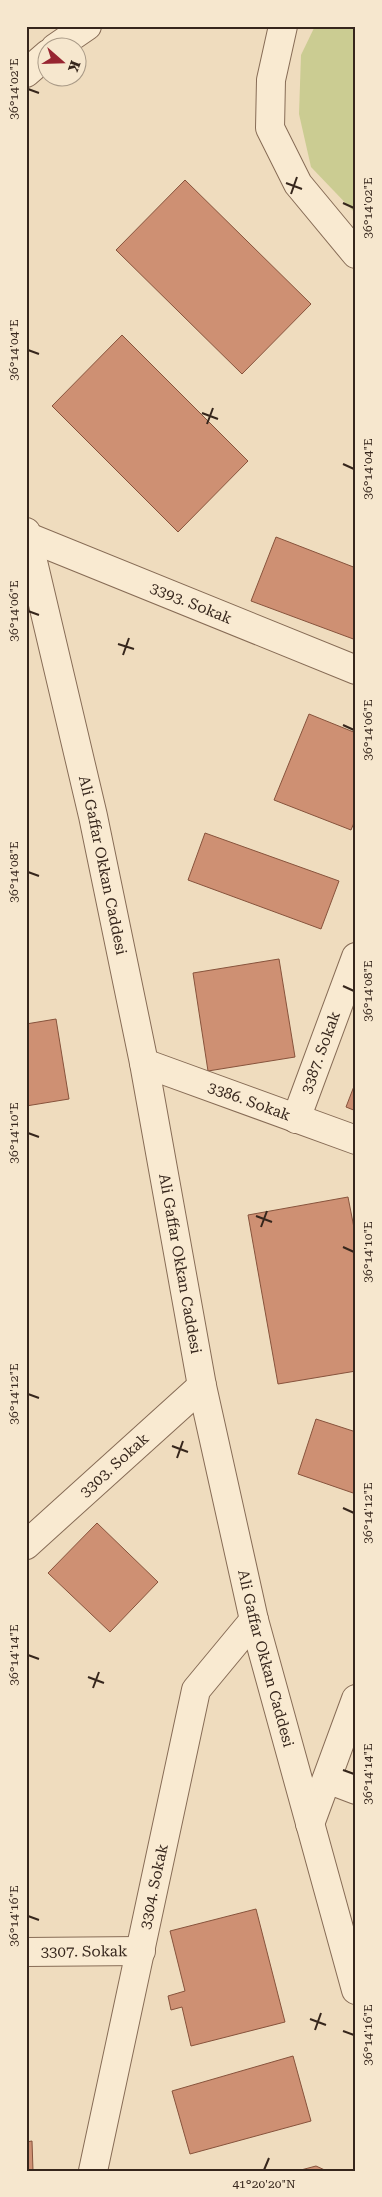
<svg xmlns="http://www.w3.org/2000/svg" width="382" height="2197" font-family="'Roboto Serif',serif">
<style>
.green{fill:#cbcc92}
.building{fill:#ce9073;stroke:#87533c}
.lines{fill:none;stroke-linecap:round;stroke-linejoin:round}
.minor-casing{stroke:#876c56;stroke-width:30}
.tertiary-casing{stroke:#876c56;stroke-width:30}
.minor{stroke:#f9ead1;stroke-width:28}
.tertiary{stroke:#f9ead1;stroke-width:28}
.ticks{fill:none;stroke:#36261c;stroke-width:2}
.labels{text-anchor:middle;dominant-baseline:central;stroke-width:5;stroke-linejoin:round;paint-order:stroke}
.street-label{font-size:15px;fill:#36261c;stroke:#f6e7ce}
.neatline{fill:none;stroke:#36261c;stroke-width:2}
.ticks-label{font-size:12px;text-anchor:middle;fill:#36261c}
</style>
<rect width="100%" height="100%" fill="#efdcbe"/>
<path class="green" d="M 315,26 L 353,26 L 356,28 L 356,214 L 311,167 L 299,114 L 301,55 Z"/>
<path class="building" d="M 185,180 L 311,304 L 242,374 L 116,250 Z
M 122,335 L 248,461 L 178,532 L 52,406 Z
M 276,537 L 356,568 L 356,640 L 251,601 Z
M 309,714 L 356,733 L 356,818 L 351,830 L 274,800 Z
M 205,833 L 339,881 L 321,929 L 188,880 Z
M 279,959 L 295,1057 L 208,1071 L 193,973 Z
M 56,1019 L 69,1099 L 26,1106 L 26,1024 Z
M 356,1081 L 356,1111 L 346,1107 Z
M 348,1197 L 356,1238 L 356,1371 L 278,1384 L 248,1215 Z
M 316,1419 L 356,1432 L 356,1494 L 298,1474 Z
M 97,1523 L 158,1582 L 110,1632 L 48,1573 Z
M 256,1909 L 285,2022 L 191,2046 L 182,2007 L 171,2010 L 168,1996 L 185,1991 L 170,1931 Z
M 293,2056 L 311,2121 L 190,2154 L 172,2091 Z
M 32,2141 L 33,2171 L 26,2171 L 26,2142 Z
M 316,2166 L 327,2171 L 297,2171 Z"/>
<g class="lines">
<defs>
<g id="minor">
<path d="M 283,26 L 271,80 L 270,128 L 298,184 L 356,254"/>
<path d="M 55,48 L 87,26"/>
<path d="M 26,73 L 48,54"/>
<path id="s1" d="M 28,537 L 356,670"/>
<path id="s2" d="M 144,1063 L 356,1140"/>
<path id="s3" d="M 296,1119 L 356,957"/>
<path id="s4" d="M 26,1545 L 202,1386"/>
<path d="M 327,1779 L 356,1790"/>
<path d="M 310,1824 L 356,1699"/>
<path id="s5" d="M 26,1952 L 141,1951"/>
<path id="s6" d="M 93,2171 L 196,1690 L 254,1620"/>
</g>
<g id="tertiary">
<path id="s7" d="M 26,532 L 93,816 L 144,1063 L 202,1386 L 254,1620 L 356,1990"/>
</g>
</defs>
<use href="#minor" class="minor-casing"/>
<use href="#tertiary" class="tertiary-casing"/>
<use href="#minor" class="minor"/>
<use href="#tertiary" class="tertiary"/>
</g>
<path class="ticks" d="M 28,89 L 39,93M 286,183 L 302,189M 291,194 L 297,177M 343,203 L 354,208M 28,350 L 39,354M 202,413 L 218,419M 207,424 L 213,408M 343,464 L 354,469M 28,611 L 39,615M 118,644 L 134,649M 123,655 L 129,638M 343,725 L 354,730M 28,872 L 39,876M 343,986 L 354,991M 28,1133 L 39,1137M 256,1216 L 272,1222M 261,1227 L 267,1211M 343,1247 L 354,1252M 28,1394 L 39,1398M 172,1446 L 188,1452M 177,1458 L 183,1441M 343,1508 L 354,1513M 28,1655 L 39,1659M 88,1677 L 104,1683M 93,1688 L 99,1672M 343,1770 L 354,1774M 28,1916 L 39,1920M 310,2019 L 326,2025M 315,2030 L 321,2013M 343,2031 L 354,2035M 264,2170 L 269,2158"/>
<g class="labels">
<g class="street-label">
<text stroke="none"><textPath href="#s1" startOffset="176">3393. Sokak</textPath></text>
<text stroke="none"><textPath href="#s7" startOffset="342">Ali Gaffar Okkan Caddesi</textPath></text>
<text stroke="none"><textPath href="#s3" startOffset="71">3387. Sokak</textPath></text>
<text stroke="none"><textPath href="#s2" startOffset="112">3386. Sokak</textPath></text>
<text stroke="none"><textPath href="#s7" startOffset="748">Ali Gaffar Okkan Caddesi</textPath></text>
<text stroke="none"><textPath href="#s4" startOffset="119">3303. Sokak</textPath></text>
<text stroke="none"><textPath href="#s7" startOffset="1152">Ali Gaffar Okkan Caddesi</textPath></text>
<text stroke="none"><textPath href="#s6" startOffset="291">3304. Sokak</textPath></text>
<text stroke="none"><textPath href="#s5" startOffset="58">3307. Sokak</textPath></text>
</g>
</g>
<rect width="382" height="2197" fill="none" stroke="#f6e7ce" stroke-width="55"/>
<g transform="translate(62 62) rotate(110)"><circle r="24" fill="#f6e7ce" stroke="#a99a87"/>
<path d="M0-4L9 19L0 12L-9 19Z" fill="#972531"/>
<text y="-8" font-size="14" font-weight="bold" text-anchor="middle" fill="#36261c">K</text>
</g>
<rect x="28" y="28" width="326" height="2142" class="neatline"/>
<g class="ticks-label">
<text transform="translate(14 89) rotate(-90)" y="4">36°14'02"E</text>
<text transform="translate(368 208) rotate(-90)" y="4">36°14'02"E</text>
<text transform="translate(14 350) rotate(-90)" y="4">36°14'04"E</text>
<text transform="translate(368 469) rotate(-90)" y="4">36°14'04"E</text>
<text transform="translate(14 611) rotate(-90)" y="4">36°14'06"E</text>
<text transform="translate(368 730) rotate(-90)" y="4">36°14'06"E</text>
<text transform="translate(14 872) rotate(-90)" y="4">36°14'08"E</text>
<text transform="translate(368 991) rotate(-90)" y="4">36°14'08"E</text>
<text transform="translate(14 1133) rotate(-90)" y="4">36°14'10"E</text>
<text transform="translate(368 1252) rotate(-90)" y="4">36°14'10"E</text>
<text transform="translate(14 1394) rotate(-90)" y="4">36°14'12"E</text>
<text transform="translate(368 1513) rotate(-90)" y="4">36°14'12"E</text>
<text transform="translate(14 1655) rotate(-90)" y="4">36°14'14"E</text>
<text transform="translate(368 1774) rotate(-90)" y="4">36°14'14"E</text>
<text transform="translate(14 1916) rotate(-90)" y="4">36°14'16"E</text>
<text transform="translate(368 2035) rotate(-90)" y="4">36°14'16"E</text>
<text x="264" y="2188">41°20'20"N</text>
</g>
</svg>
